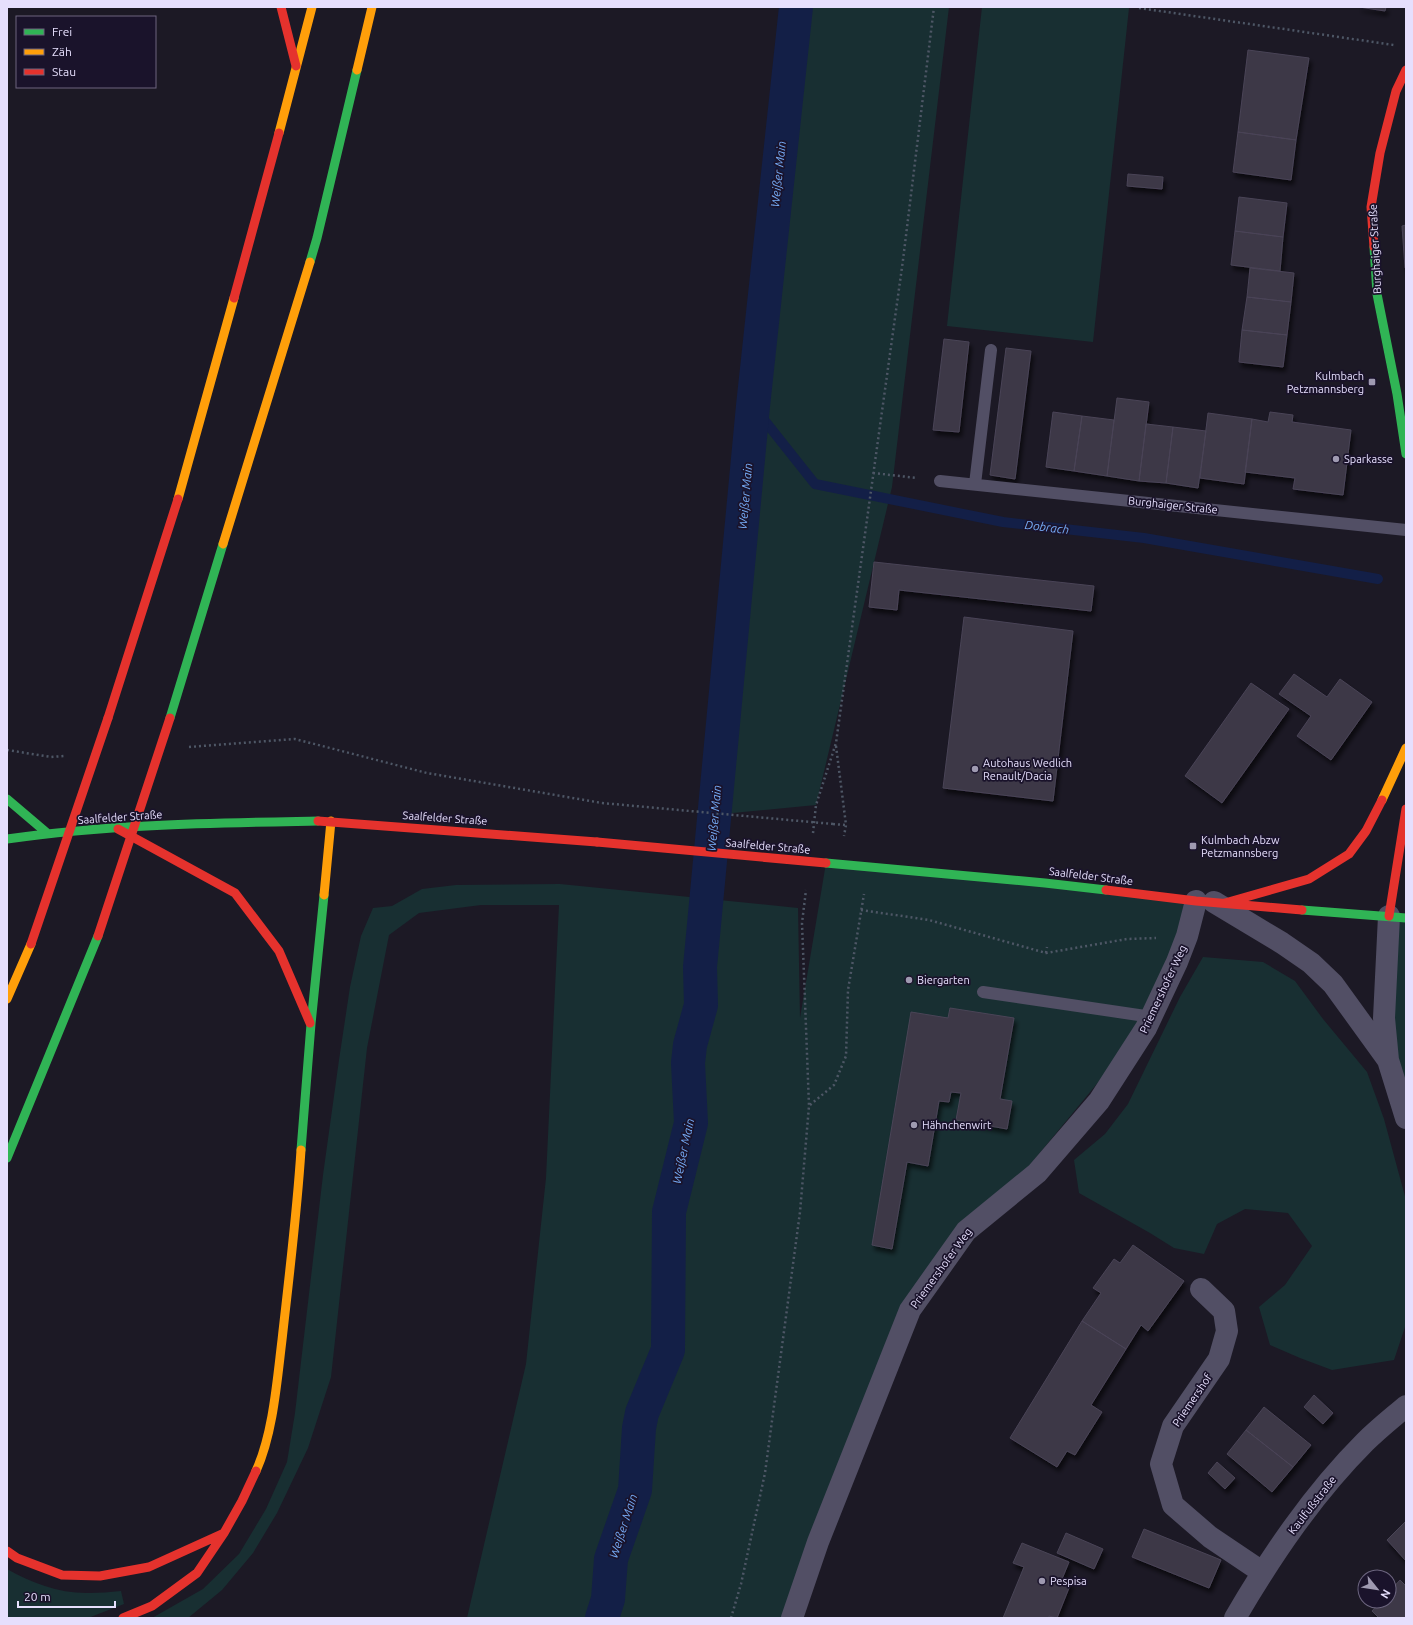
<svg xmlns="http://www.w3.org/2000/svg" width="1413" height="1625" font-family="Ubuntu,sans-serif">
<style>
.green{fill:#182f32}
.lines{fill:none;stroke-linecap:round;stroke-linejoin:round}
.stream{stroke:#131f47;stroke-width:10}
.canal{stroke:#131f47;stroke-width:34}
.building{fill:#3c3846;stroke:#4a4457;filter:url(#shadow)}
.path{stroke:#4e5766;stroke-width:2.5;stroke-dasharray:2 3;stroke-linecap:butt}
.lane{stroke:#524f65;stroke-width:12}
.street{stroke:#524f65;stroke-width:22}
.fast{stroke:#30b455;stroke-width:9}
.slow{stroke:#ff9f0a;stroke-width:9}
.jam{stroke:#e5322d;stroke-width:9}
.path-bridge{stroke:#4e5766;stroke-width:2.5;stroke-dasharray:2 3;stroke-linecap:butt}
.jam-bridge{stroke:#e5322d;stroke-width:9}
.poi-dot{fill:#9f9ab1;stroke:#1a132b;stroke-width:1.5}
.labels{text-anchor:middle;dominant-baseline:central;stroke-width:3.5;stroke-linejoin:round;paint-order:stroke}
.street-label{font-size:11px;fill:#e6dffd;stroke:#1a132b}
.poi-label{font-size:11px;fill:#e6dffd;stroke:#1a132b;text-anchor:start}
.water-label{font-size:12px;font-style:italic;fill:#75aaf5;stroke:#1a132b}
</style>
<defs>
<filter id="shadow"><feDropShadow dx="2.5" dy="4.5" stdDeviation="2" flood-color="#0009"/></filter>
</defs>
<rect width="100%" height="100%" fill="#1c1925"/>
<path class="green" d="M 804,7 L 949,7 L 892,487 L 816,805 L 722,814 Z
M 982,7 L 1116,7 L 1129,8 L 1093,342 L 947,326 Z
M 826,863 L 1196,901 L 1152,1017 L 910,1310 L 783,1618 L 467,1618 L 526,1364 L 546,1178 L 559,905 L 481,905 L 419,913 L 389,935 L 367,1048 L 331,1377 L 308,1448 L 277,1513 L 253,1553 L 222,1590 L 188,1618 L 152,1618 L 203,1589 L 239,1554 L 266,1509 L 287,1462 L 295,1413 L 323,1175 L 339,1060 L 350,987 L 361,936 L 373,908 L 392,906 L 422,889 L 456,885 L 560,884 L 798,908 L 800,1018 Z
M 1389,916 L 1406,917 L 1406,1109 L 1388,1060 Z
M 1203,957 L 1263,962 L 1295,981 L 1323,1019 L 1367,1072 L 1384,1119 L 1406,1200 L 1406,1324 L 1394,1360 L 1332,1370 L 1300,1358 L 1270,1345 L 1259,1307 L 1285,1285 L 1312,1246 L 1288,1213 L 1245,1209 L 1217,1224 L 1204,1254 L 1174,1248 L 1150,1233 L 1079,1193 L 1074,1160 L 1105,1134 L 1128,1104 L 1180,997 Z
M 7,1569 C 32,1583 60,1594 90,1593 C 100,1593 110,1592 121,1591 L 124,1604 L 88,1618 L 7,1618 Z"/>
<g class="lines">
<path class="stream" d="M 753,406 L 815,484 L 1003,522 L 1144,538 L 1378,579"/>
<path class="canal" d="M 602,1618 L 608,1599 L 611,1559 L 635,1490 L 639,1428 L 642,1413 L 668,1350 L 669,1212 L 691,1123 L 688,1063 L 690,1045 L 701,1005 L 700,967 L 753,406 L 796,7"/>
</g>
<path class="building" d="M 1359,7 L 1386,7 L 1385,11 Z
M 1248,50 L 1309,58 L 1296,140 L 1238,132 Z
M 1238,132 L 1296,140 L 1291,180 L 1233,172 Z
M 1128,174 L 1163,177 L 1162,189 L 1127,186 Z
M 1239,197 L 1287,203 L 1283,237 L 1235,231 Z
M 1406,225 L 1406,268 L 1405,268 L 1402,226 Z
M 1235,231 L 1283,237 L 1280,271 L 1231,265 Z
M 1250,268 L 1294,273 L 1291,302 L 1247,297 Z
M 1247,297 L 1291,302 L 1287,335 L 1242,330 Z
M 1242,330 L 1287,335 L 1283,367 L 1239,362 Z
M 944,339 L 969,342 L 959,432 L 933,430 Z
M 1006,348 L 1031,351 L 1015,479 L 990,475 Z
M 1117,398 L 1149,402 L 1139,481 L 1107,476 Z
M 1053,412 L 1082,416 L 1074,471 L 1046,467 Z
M 1270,412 L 1293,415 L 1292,422 L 1351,430 L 1343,495 L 1293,489 L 1295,478 L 1245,472 L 1252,419 L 1268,422 Z
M 1208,413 L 1252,419 L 1244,484 L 1200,478 Z
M 1082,416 L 1114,420 L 1107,476 L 1074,471 Z
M 1146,424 L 1173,427 L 1166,483 L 1139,481 Z
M 1173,427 L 1206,431 L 1198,488 L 1166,483 Z
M 874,562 L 1094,586 L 1091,611 L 899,590 L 897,610 L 869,607 Z
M 964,617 L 1073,631 L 1053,801 L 943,788 Z
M 1294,674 L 1327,697 L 1340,679 L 1372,702 L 1331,760 L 1297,736 L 1311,716 L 1279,694 Z
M 1251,683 L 1289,709 L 1222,803 L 1185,776 Z
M 950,1008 L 1014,1018 L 1000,1099 L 1012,1101 L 1007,1129 L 956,1120 L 961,1093 L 951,1092 L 949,1102 L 939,1101 L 928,1166 L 907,1162 L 892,1249 L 872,1245 L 911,1012 L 948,1018 Z
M 1133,1245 L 1184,1281 L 1148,1331 L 1141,1325 L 1126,1349 L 1082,1321 L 1101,1293 L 1093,1288 L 1114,1259 L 1120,1263 Z
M 1082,1321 L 1126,1349 L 1091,1405 L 1102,1412 L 1075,1455 L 1067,1451 L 1057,1467 L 1010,1438 Z
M 1314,1395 L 1333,1413 L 1323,1424 L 1304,1407 Z
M 1264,1407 L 1311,1445 L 1293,1467 L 1246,1430 Z
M 1246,1430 L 1293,1467 L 1272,1492 L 1227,1454 Z
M 1217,1462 L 1235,1478 L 1225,1489 L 1208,1473 Z
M 1406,1521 L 1406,1561 L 1387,1540 Z
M 1144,1529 L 1221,1560 L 1209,1588 L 1132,1557 Z
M 1066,1533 L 1103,1549 L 1094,1569 L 1057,1553 Z
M 1022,1543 L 1069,1562 L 1062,1579 L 1071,1583 L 1057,1618 L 1049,1616 L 1049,1618 L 1003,1618 L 1024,1567 L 1013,1563 Z
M 1400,1580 L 1406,1586 L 1406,1618 L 1379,1618 L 1372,1611 L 1381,1601 L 1389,1601 L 1389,1592 Z"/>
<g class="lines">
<path class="path" d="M 1139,8 L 1394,45
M 873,473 L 917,478
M 836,746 L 846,825 L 844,836
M 189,747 L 295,739 L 427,773 L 602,803
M 7,750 L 51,757 L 65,756
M 833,824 L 846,825
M 813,833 L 816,805 L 836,743 L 903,260 L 934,7
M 861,910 L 929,920 L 1046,953 L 1127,939 L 1156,938
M 1046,953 L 1047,947
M 810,1105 L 834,1085 L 846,1056 L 848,990 L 864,894
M 731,1618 L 741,1584 L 765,1473 L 800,1212 L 809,1106 L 802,923 L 806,890"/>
<path class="lane" d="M 940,481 L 1406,530
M 975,484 L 991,350
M 983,992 L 1152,1017"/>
<path class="street" d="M 1214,902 L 1282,943 L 1311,963 L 1333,984 L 1388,1060
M 1389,916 L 1384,1018 L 1388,1060 L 1406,1118
M 1201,1289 L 1224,1311 L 1227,1331 L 1219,1359 L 1173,1426 L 1161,1464 L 1173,1505 L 1210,1537 L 1262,1572
M 792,1618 L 818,1542 L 910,1310 L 966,1231 L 1037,1173 L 1099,1101 L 1146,1028 L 1177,962 L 1187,936 L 1196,901
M 1235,1618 C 1272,1555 1313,1494 1365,1442 C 1378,1429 1392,1418 1406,1406"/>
<path class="fast" d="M 1374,247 L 1377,294 L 1397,394 L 1406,454
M 310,262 L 317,238 L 357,70
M 170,718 L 223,544
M 7,799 L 47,833
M 7,839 C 110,824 215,823 318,821
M 826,863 L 1045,883 L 1106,890
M 1302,910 L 1406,918
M 301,1150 L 311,1024 L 324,895
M 7,1158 L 98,936"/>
<path class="slow" d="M 357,70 L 372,7
M 279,133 L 312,7
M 178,499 L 234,298
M 223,544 L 310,262
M 1382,800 L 1406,748
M 324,895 L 331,821
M 7,999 L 31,944
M 256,1471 C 273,1434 277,1381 282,1340 C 289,1277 297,1213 301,1150"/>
<path class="jam" d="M 281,7 L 296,66
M 1374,247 L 1371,207 L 1380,153 L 1396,91 L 1406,70
M 234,298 L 279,133
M 108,718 L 178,499
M 318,821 L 597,842
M 118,829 L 235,893 L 279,951 L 310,1023
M 1106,890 L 1196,901 L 1302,910
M 1225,903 L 1309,879 L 1349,854 L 1366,831 L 1382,800
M 1389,916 L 1406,809
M 7,1551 L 17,1558 L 62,1575 L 100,1576 L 149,1567 L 224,1533
M 123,1618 L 152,1606 L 197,1573 L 224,1533 L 242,1501 L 256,1471"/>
<path class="path-bridge" d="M 602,803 L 833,824"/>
<path class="jam-bridge" d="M 597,842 L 826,863
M 98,936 L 170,718
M 31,944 L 108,718"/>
</g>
<g class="poi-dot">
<rect x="1368" y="378" width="8" height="8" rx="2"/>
<circle cx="1336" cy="459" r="4"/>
<circle cx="975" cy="769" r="4"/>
<rect x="1189" y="842" width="8" height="8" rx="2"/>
<circle cx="909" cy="980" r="4"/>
<circle cx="914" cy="1125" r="4"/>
<circle cx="1042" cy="1581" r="4"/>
</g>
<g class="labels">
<g class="street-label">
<text transform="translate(1375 249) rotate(-93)">Burghaiger Straße</text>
<text transform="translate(1173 505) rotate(6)">Burghaiger Straße</text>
<text transform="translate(120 817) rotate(-4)">Saalfelder Straße</text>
<text transform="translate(445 818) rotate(4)">Saalfelder Straße</text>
<text transform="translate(768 846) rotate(5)">Saalfelder Straße</text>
<text transform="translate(1091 876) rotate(7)">Saalfelder Straße</text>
<text transform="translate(1163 989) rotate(-65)">Priemershofer Weg</text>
<text transform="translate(941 1268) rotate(-54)">Priemershofer Weg</text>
<text transform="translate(1192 1400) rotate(-56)">Priemershof</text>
<text transform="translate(1312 1505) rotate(-52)">Kaulfußstraße</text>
</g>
<g class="poi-label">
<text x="1364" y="376" text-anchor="end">Kulmbach<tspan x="1364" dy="13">Petzmannsberg</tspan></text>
<text x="1344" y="459">Sparkasse</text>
<text x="983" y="763">Autohaus Wedlich<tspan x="983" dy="13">Renault/Dacia</tspan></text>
<text x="1201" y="840">Kulmbach Abzw<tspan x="1201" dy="13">Petzmannsberg</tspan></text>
<text x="917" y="980">Biergarten</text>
<text x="922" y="1125">Hähnchenwirt</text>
<text x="1050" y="1581">Pespisa</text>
</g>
<g class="water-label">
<text transform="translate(778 174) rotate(-84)">Weißer Main</text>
<text transform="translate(745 496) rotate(-85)">Weißer Main</text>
<text transform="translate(1047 527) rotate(7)">Dobrach</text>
<text transform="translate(714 818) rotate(-85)">Weißer Main</text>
<text transform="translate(683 1151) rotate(-78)">Weißer Main</text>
<text transform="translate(623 1526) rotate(-72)">Weißer Main</text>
</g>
</g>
<rect width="1413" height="1625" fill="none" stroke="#e6dffd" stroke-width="16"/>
<rect x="16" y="16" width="140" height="72" fill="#1a132b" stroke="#6c657f"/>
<rect x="24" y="29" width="20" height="6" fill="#30b455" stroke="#6c657f"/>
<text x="52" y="36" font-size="12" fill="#e6dffd">Frei</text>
<rect x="24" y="49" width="20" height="6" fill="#ff9f0a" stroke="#6c657f"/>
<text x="52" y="56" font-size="12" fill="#e6dffd">Zäh</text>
<rect x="24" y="69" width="20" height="6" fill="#e5322d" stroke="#6c657f"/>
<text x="52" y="76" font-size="12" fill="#e6dffd">Stau</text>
<g transform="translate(1377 1589) rotate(120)"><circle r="19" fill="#1a132b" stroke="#6c657f"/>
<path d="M0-3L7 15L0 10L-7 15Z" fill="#9f9ab1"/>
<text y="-6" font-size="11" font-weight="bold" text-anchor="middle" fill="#e6dffd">N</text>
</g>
<path d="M18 1601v6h97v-6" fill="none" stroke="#e6dffd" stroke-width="2"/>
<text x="24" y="1601" font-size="12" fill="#e6dffd" stroke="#1a132b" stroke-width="3" paint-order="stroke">20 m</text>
</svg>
